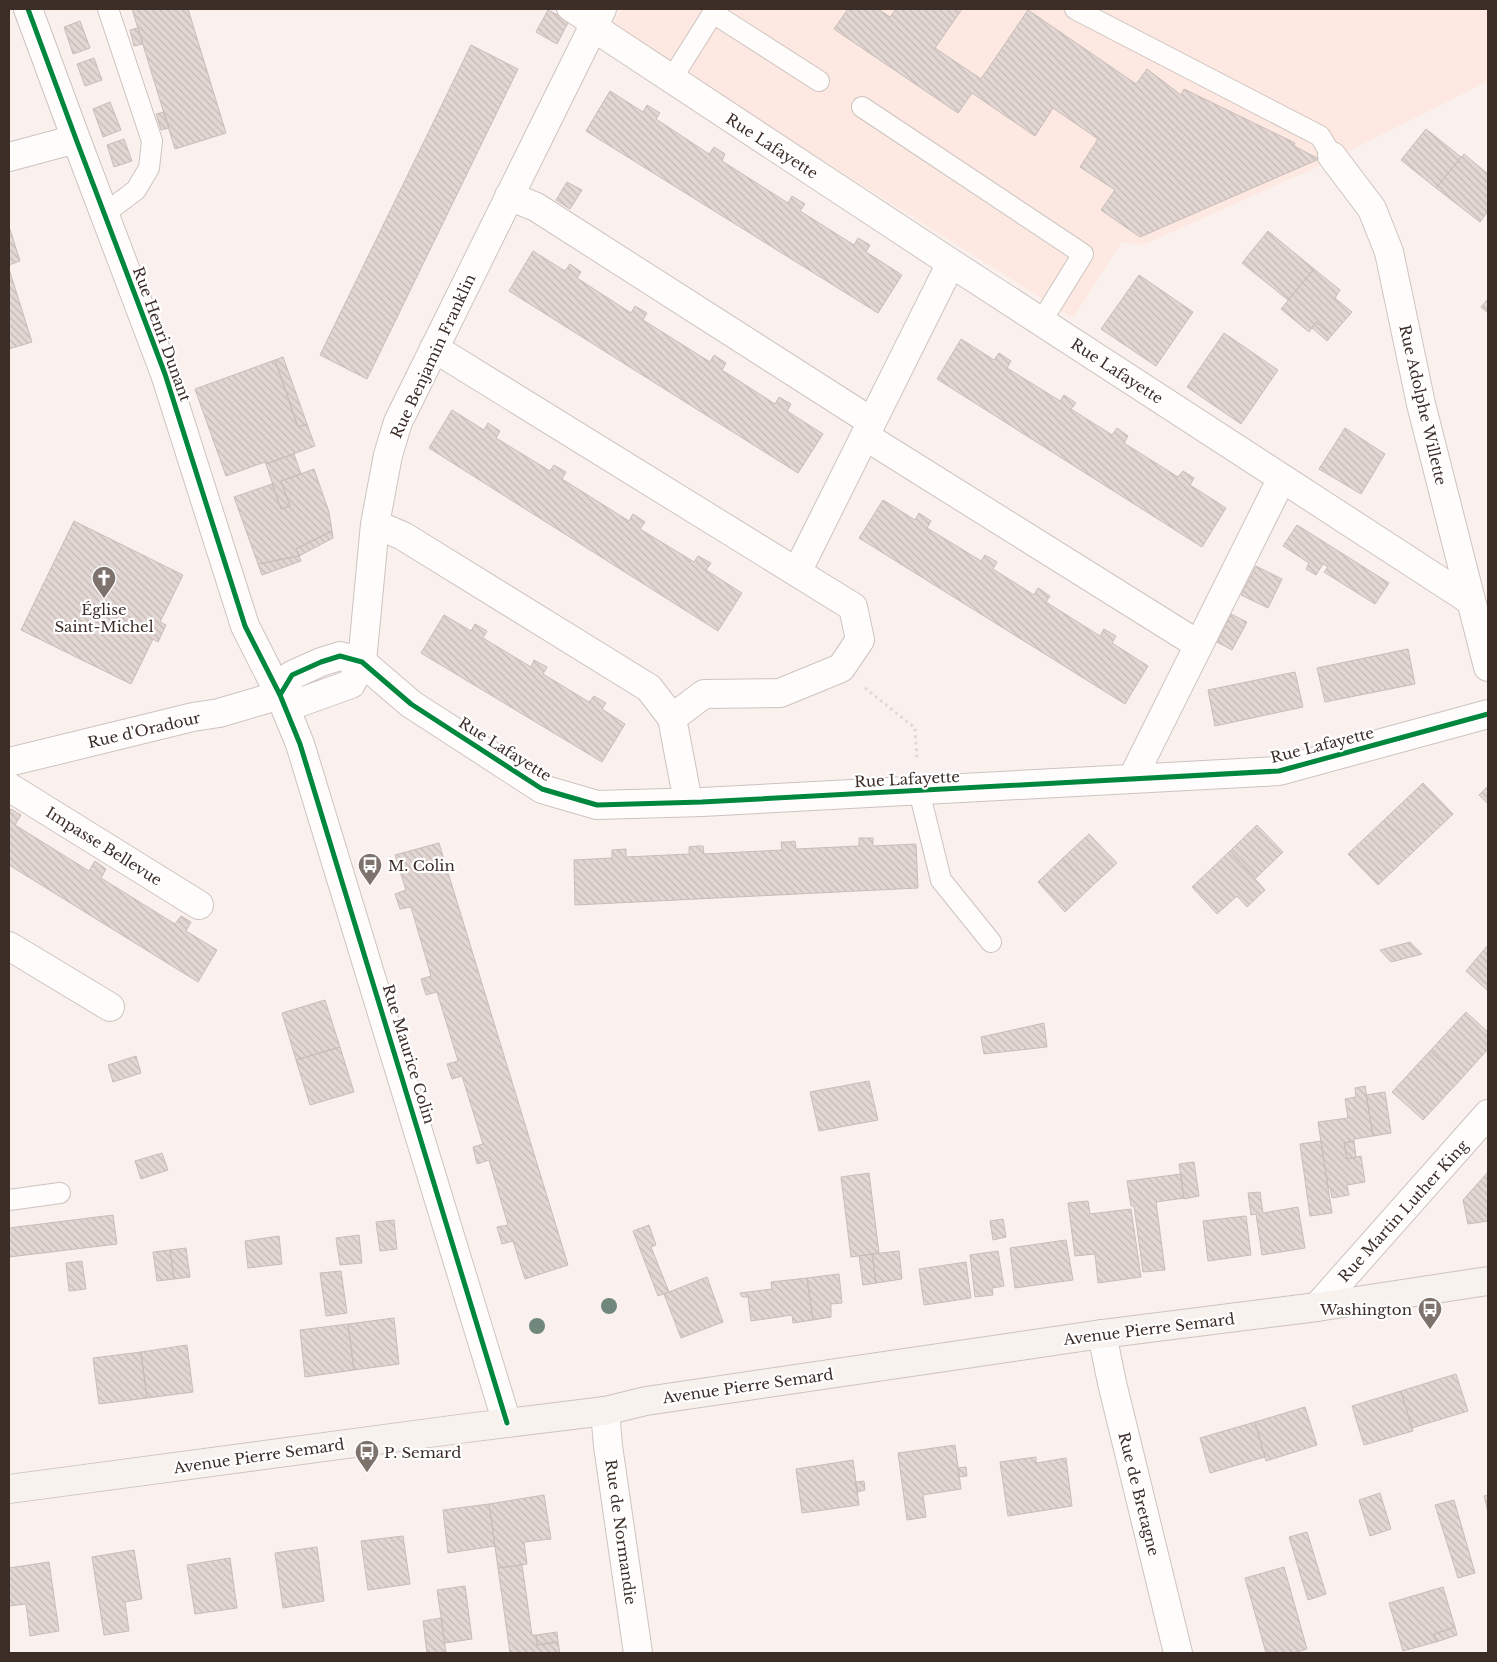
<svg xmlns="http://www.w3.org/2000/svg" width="1497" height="1662" font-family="'Libre Baskerville',serif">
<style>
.built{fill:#fde9e1}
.building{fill:url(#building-back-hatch);stroke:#c8bdb9}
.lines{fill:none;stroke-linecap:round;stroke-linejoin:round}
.lane-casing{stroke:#cec3bf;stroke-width:22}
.street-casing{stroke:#cec3bf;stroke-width:30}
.secondary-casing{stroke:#cec3bf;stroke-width:30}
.path{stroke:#dbd8d8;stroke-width:3;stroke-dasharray:2.5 4;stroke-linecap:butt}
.lane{stroke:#fefdfc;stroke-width:20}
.street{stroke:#fefdfc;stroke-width:28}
.secondary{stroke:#f7f2ed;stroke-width:28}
.cycleway-casing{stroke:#fff;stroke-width:8}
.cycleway{stroke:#00873e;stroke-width:5}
.tree{fill:#70887c}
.labels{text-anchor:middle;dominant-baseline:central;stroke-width:4.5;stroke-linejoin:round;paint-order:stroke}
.street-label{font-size:15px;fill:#3c2d27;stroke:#fff}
.poi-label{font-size:15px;fill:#3c2d27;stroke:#fff;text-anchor:start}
</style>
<defs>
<pattern id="building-back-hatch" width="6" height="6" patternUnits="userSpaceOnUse" patternTransform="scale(1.25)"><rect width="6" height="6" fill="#e3d7d3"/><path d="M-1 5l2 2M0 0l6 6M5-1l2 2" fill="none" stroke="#c4b9b5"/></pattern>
</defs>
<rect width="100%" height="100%" fill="#faf1ee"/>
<path class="built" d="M 622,9 L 1488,9 L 1488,81 L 1317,167 L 1143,245 L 1122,242 L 1073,318 L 611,27 Z"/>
<path class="building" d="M 132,9 L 188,9 L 226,133 L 175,149 Z
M 848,9 L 878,9 L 890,17 L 896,9 L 962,9 L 935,48 L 981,79 L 1028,10 L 1136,84 L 1147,69 L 1181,95 L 1184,89 L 1295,143 L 1294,146 L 1319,159 L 1140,237 L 1101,210 L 1115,190 L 1080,167 L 1098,139 L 1053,108 L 1035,136 L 972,93 L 958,113 L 834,29 Z
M 548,10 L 569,21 L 557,44 L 536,32 Z
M 80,21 L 90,48 L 73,54 L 64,27 Z
M 138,28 L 143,44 L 134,46 L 130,30 Z
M 471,45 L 518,69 L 367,379 L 320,355 Z
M 94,58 L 102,80 L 85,86 L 77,64 Z
M 610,91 L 643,112 L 647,105 L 660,113 L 656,119 L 709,154 L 714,147 L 725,154 L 722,161 L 788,203 L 792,196 L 805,204 L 800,211 L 854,245 L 858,238 L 870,245 L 866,252 L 902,275 L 878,313 L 586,131 Z
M 110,102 L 121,130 L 103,137 L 93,109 Z
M 164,112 L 169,128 L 161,130 L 156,114 Z
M 1426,129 L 1461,157 L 1436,188 L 1401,160 Z
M 124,139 L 132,161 L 114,167 L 107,145 Z
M 1464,154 L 1488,174 L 1488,211 L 1480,222 L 1436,188 Z
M 567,182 L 582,190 L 570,209 L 556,200 Z
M 9,226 L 20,261 L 9,265 Z
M 1268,231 L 1314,269 L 1288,300 L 1242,263 Z
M 533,251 L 565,271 L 570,264 L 581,272 L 577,278 L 631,313 L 635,306 L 647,313 L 643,320 L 710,362 L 714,355 L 726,363 L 722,370 L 775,404 L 779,397 L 791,404 L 787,411 L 823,434 L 798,473 L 509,291 Z
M 9,269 L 32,342 L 9,349 Z
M 1314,269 L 1340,290 L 1335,298 L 1352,312 L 1332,335 L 1316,322 L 1309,332 L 1281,309 Z
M 1139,275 L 1193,312 L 1156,366 L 1101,329 Z
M 1488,299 L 1488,313 L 1481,307 Z
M 1316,322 L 1332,335 L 1327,341 L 1312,328 Z
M 1224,333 L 1278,370 L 1241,424 L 1187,387 Z
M 961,339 L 994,360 L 999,353 L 1011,361 L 1007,368 L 1060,401 L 1064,395 L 1076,403 L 1071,409 L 1112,435 L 1117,428 L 1128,436 L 1124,443 L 1178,477 L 1183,471 L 1194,478 L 1190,485 L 1226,508 L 1202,547 L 937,379 Z
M 283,357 L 307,424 L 298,427 L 275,360 Z
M 275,360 L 298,427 L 307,424 L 315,446 L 266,464 L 265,462 L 226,476 L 195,389 Z
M 452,410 L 484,430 L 488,423 L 500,431 L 496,438 L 550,471 L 554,465 L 566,472 L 562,479 L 629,521 L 633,514 L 645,522 L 640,529 L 694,562 L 698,556 L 711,563 L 706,570 L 742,593 L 718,631 L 429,448 Z
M 1345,428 L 1385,454 L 1361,494 L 1319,469 Z
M 294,454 L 301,474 L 281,481 L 290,506 L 281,509 L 266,464 Z
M 314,469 L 329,512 L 332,531 L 296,549 L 299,556 L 258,564 L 234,497 L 272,484 L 281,509 L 290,506 L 281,481 Z
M 883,500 L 915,520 L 919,513 L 931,521 L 927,528 L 981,561 L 985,555 L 997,562 L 993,569 L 1034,595 L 1038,588 L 1050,596 L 1046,602 L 1100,636 L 1104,629 L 1116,636 L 1112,643 L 1148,666 L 1125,704 L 859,538 Z
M 74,521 L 183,575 L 160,622 L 166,625 L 158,642 L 153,639 L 131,684 L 21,630 Z
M 1297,525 L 1389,583 L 1375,604 L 1324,572 L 1328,567 L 1323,564 L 1316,575 L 1306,569 L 1309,563 L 1283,546 Z
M 332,531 L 333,538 L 299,556 L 296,549 Z
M 299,556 L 301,561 L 262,575 L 258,564 Z
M 1256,566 L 1282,579 L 1268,608 L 1241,595 Z
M 1231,614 L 1247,622 L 1232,650 L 1217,642 Z
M 444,615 L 471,631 L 475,624 L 487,631 L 483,638 L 531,667 L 534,660 L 547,667 L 543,674 L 589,702 L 594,696 L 606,703 L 602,709 L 625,724 L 602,762 L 421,653 Z
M 1408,649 L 1415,684 L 1325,702 L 1317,668 Z
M 1295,672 L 1303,707 L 1215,726 L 1208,690 Z
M 1423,783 L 1453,814 L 1414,851 L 1384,820 Z
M 1488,786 L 1488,804 L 1479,795 Z
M 11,809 L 21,815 L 15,825 L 89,871 L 95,861 L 106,869 L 101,878 L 175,924 L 181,916 L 191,922 L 186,931 L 217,950 L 198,982 L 9,865 L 9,812 Z
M 1384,820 L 1414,851 L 1378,885 L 1348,854 Z
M 1257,825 L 1283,852 L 1256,878 L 1230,851 Z
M 1089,834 L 1117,863 L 1090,888 L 1063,858 Z
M 859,838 L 873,838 L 873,846 L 916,844 L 918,888 L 575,905 L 574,860 L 612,858 L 612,850 L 626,849 L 626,857 L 689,854 L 689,847 L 697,846 L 703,846 L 704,854 L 782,850 L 781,842 L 788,842 L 795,841 L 796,849 L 859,846 Z
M 439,843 L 568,1265 L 525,1279 L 513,1241 L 502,1244 L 497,1227 L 508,1225 L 489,1160 L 477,1164 L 473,1147 L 483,1144 L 462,1076 L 452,1079 L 447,1064 L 458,1061 L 437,992 L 426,995 L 421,979 L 431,976 L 411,907 L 400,909 L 395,894 L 406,890 L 395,855 Z
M 1230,851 L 1265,890 L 1247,907 L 1237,896 L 1217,914 L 1192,887 Z
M 1063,858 L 1090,888 L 1065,912 L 1038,882 Z
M 1410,942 L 1422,954 L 1391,962 L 1380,950 Z
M 1488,945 L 1488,991 L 1466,971 Z
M 325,1000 L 340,1047 L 296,1060 L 282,1013 Z
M 1466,1012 L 1488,1032 L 1488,1049 L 1461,1079 L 1430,1051 Z
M 1044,1023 L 1047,1047 L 984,1054 L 981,1037 Z
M 340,1047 L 354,1092 L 310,1105 L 296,1060 Z
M 1430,1051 L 1461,1079 L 1423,1120 L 1392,1092 Z
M 136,1056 L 141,1073 L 113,1082 L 108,1065 Z
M 869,1081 L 878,1120 L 819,1131 L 810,1092 Z
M 1365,1086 L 1373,1136 L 1354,1139 L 1354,1141 L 1344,1143 L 1347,1159 L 1361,1156 L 1365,1182 L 1347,1185 L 1349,1195 L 1332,1198 L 1330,1187 L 1328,1188 L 1318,1122 L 1348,1118 L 1345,1099 L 1356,1097 L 1355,1088 Z
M 1385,1092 L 1391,1133 L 1373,1136 L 1366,1095 Z
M 1321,1141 L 1332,1213 L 1310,1216 L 1300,1144 Z
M 1354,1141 L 1356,1157 L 1347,1159 L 1344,1143 Z
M 162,1153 L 168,1170 L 141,1179 L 135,1161 Z
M 1194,1162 L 1199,1196 L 1184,1199 L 1179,1164 Z
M 1488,1172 L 1488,1221 L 1468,1224 L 1463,1200 Z
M 869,1173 L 879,1253 L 851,1257 L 841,1177 Z
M 1181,1174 L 1184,1198 L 1156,1202 L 1165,1270 L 1143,1272 L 1134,1206 L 1131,1206 L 1127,1181 Z
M 1260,1192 L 1263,1213 L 1298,1207 L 1305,1248 L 1262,1255 L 1256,1214 L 1251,1215 L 1248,1193 Z
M 1088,1201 L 1090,1214 L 1131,1209 L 1141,1277 L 1098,1283 L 1095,1254 L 1075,1256 L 1068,1203 Z
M 113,1215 L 117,1244 L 9,1257 L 9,1228 Z
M 1246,1216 L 1251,1255 L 1208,1261 L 1203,1221 Z
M 1003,1219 L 1006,1237 L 993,1240 L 990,1221 Z
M 394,1220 L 397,1249 L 380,1251 L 376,1222 Z
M 649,1225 L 656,1245 L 651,1247 L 669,1292 L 658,1296 L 633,1231 Z
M 359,1235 L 362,1263 L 340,1265 L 336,1238 Z
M 279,1236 L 282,1264 L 248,1268 L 245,1241 Z
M 1066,1240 L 1073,1280 L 1015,1288 L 1010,1248 Z
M 186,1248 L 190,1277 L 174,1279 L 170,1250 Z
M 170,1250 L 174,1279 L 157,1281 L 153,1252 Z
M 899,1251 L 902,1279 L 876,1283 L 872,1254 Z
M 998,1251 L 1004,1286 L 992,1288 L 993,1295 L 975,1297 L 970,1255 Z
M 872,1254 L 876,1283 L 863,1285 L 859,1256 Z
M 82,1261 L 86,1289 L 69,1291 L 66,1263 Z
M 966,1262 L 971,1298 L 924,1305 L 919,1269 Z
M 341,1271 L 347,1313 L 326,1316 L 320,1273 Z
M 839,1274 L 842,1303 L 831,1304 L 831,1317 L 813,1320 L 807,1278 Z
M 707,1277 L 723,1322 L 681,1338 L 664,1294 Z
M 807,1278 L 813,1320 L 793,1323 L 792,1315 L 751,1321 L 748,1297 L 742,1297 L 740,1293 L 772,1289 L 771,1282 Z
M 394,1318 L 399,1364 L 354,1370 L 348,1324 Z
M 348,1324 L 354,1370 L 305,1377 L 300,1330 Z
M 187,1345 L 193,1392 L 147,1398 L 141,1352 Z
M 141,1352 L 147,1398 L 99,1404 L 93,1358 Z
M 1456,1374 L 1468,1411 L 1412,1428 L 1401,1391 Z
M 1401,1391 L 1413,1431 L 1364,1445 L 1352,1406 Z
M 1305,1407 L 1317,1445 L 1266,1461 L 1255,1422 Z
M 1255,1422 L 1265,1457 L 1210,1473 L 1200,1438 Z
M 955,1445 L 961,1489 L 923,1495 L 926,1517 L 907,1520 L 898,1453 Z
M 1036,1457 L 1036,1463 L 1066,1458 L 1072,1506 L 1008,1516 L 1000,1462 Z
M 853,1460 L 859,1505 L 802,1513 L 796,1469 Z
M 966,1467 L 967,1476 L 959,1477 L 958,1468 Z
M 864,1481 L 865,1490 L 857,1492 L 855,1482 Z
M 1380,1493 L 1391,1529 L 1370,1536 L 1359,1500 Z
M 544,1495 L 551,1539 L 524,1542 L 527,1564 L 498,1568 L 489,1504 Z
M 1488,1495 L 1488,1512 L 1484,1496 Z
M 1454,1500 L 1475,1573 L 1458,1578 L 1435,1505 Z
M 489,1504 L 495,1546 L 448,1553 L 443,1510 Z
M 1307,1532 L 1326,1594 L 1308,1600 L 1289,1537 Z
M 403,1536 L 410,1584 L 368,1590 L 361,1541 Z
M 317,1547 L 324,1601 L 283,1608 L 275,1553 Z
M 134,1550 L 142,1599 L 125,1602 L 129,1631 L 104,1635 L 92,1557 Z
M 230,1558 L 237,1608 L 195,1614 L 187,1565 Z
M 49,1562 L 59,1631 L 30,1636 L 26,1604 L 9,1606 L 9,1568 Z
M 522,1565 L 532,1635 L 536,1635 L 537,1645 L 558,1642 L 560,1653 L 510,1653 L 498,1568 Z
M 1284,1567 L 1307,1649 L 1294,1653 L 1266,1653 L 1245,1578 Z
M 465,1586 L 472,1639 L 445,1643 L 437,1590 Z
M 1443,1587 L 1455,1627 L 1434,1634 L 1436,1642 L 1403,1651 L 1389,1603 Z
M 441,1618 L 446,1652 L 427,1653 L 423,1621 Z
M 1455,1627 L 1457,1635 L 1436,1642 L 1434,1634 Z
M 557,1632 L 558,1642 L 537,1645 L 536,1635 Z"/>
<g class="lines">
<defs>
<path id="lane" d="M 567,9 L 593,27
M 1075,9 L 1320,136 L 1332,156
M 671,80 L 713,13 L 819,81
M 862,107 L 1083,254 L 1041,322
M 104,214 L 136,190 L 149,168 L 152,141 L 108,9
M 919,791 L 941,880 L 991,942
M 9,1200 L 60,1193"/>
<path id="street" d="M 28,9 L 76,139 L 165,374 L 245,626 L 280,695 L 300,744 L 507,1423
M 593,27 L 951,263 L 1471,601
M 1332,156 L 1372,209 L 1389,252 L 1421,404 L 1488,667
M 9,157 L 76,139
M 509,196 L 536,207 L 872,422
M 434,348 L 853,607 L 860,640 L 841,668 L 780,693 L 704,694 L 672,718
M 865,436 L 1199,645
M 375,524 L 403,536 L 649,688 L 672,718 L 688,802
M 797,572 L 951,263
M 280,695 L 292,675 L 321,662 L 340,656 L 362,662 L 411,704 L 542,789 L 597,805 L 702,802 L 1279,771 L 1488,714
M 280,695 L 301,702 L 351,684 L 362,662 L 375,524 L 388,455 L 398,422 L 602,9
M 9,762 L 193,717 L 219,713 L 280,695
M 1132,779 L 1282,478
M 9,787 L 199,905
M 9,946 L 110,1007
M 1317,1307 L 1488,1114
M 1102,1334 L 1112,1383 L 1178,1653
M 605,1411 L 608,1446 L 638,1653"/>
<path id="secondary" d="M 9,1489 L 459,1429 L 605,1411 L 646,1401 L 1102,1334 L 1317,1307 L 1488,1281"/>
</defs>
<use href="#lane" class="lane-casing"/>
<use href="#street" class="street-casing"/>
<use href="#secondary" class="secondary-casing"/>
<path class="path" d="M 865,688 L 915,728 L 917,760"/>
<use href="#lane" class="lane"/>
<use href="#street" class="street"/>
<use href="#secondary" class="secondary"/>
<defs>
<path id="cycleway" d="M 28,9 L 76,139 L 165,374 L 245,626 L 280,695 L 300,744 L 507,1423
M 280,695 L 292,675 L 321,662 L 340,656 L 362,662 L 411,704 L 542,789 L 597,805 L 702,802 L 1279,771 L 1488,714"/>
</defs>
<use href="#cycleway" class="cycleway-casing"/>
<use href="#cycleway" class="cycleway"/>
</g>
<g class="tree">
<circle cx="609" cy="1306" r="8"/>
<circle cx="537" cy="1326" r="8"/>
</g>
<defs>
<symbol id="church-pin" viewBox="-11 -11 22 30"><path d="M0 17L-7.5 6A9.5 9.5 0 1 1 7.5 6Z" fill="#7e726d" stroke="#fff"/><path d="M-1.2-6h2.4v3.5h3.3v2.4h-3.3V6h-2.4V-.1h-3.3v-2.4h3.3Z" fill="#fff"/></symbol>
<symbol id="bus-pin" viewBox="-11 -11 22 30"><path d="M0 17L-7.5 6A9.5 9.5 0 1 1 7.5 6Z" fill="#7e726d" stroke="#fff"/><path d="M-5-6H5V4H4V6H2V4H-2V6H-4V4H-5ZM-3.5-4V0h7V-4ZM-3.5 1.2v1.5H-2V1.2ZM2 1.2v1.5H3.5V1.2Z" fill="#fff"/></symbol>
</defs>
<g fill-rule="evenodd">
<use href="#church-pin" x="90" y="564" width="28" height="38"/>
<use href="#bus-pin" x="356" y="851" width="28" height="38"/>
<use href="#bus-pin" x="1416" y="1295" width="28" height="38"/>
<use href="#bus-pin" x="353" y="1438" width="28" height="38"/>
</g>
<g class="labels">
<g class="street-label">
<text transform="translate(772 146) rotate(33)">Rue Lafayette</text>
<text transform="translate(162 334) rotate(70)">Rue Henri Dunant</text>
<text transform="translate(433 356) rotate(-65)">Rue Benjamin Franklin</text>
<text transform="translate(1117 371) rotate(33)">Rue Lafayette</text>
<text transform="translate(1423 405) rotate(77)">Rue Adolphe Willette</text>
<text transform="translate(144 730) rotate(-13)">Rue d'Oradour</text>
<text transform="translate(1322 745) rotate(-14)">Rue Lafayette</text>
<text transform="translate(505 749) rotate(32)">Rue Lafayette</text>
<text transform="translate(907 779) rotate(-3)">Rue Lafayette</text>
<text transform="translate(104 846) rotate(32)">Impasse Bellevue</text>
<text transform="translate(409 1054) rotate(73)">Rue Maurice Colin</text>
<text transform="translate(1403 1211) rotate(-48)">Rue Martin Luther King</text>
<text transform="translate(1149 1329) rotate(-7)">Avenue Pierre Semard</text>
<text transform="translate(748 1386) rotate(-8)">Avenue Pierre Semard</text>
<text transform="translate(259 1456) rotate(-8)">Avenue Pierre Semard</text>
<text transform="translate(1139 1494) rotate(76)">Rue de Bretagne</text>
<text transform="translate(621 1532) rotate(82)">Rue de Normandie</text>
</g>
<g class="poi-label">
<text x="104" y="609" text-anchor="middle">Église<tspan x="104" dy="17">Saint-Michel</tspan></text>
<text x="388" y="865">M. Colin</text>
<text x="1412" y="1309" text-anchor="end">Washington</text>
<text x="384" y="1452">P. Semard</text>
</g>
</g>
<rect width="1497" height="1662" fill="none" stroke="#3c2d27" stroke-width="20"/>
</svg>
